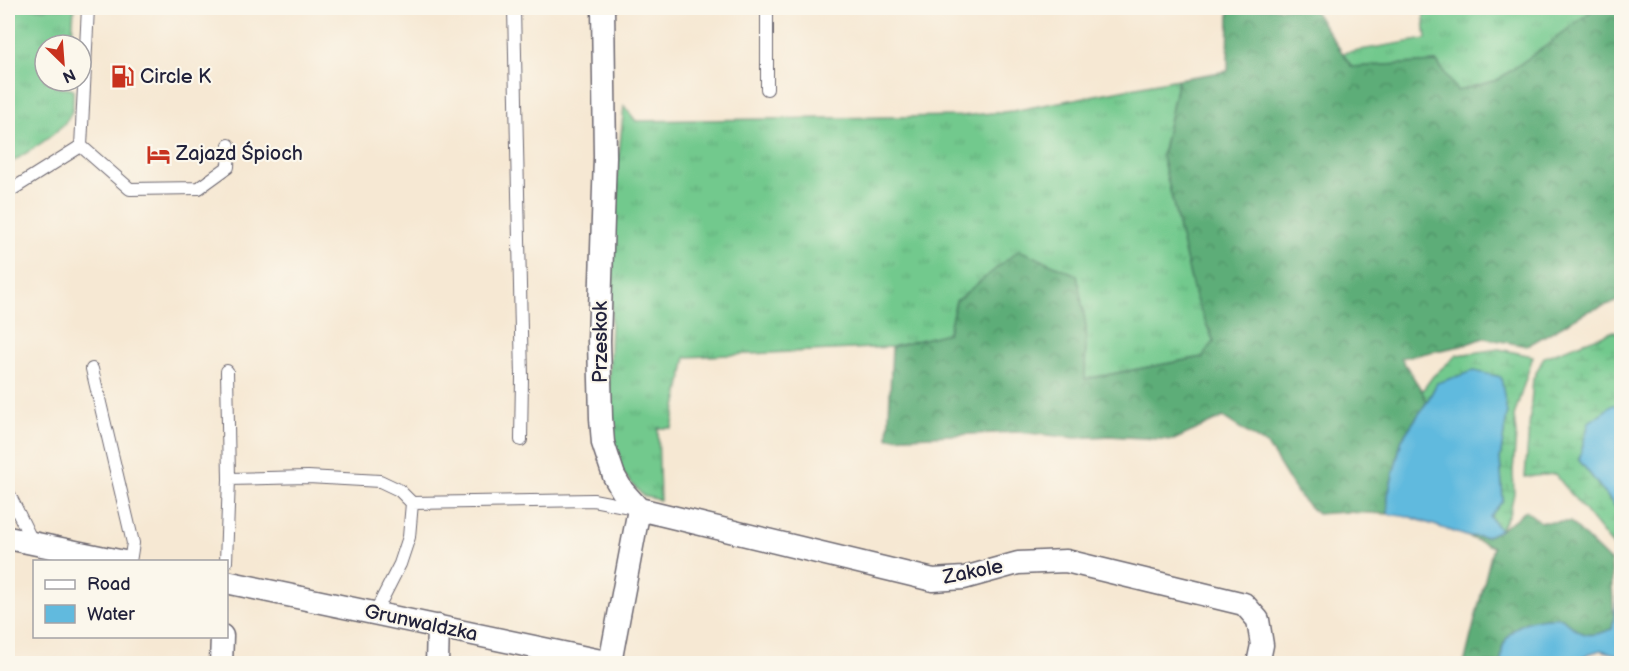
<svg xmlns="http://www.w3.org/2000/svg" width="1629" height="671" font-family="'Balsamiq Sans',sans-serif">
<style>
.grass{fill:url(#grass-tufts);stroke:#4a7664;stroke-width:1.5}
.forest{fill:url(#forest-crowns);stroke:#40685a;stroke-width:1.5}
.wetland{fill:url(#wetland-marsh);stroke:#4a7664;stroke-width:1.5}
.water{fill:#61bade;stroke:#426e8c;stroke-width:1.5}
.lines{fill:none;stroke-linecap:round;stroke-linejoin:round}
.lane-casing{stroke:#6c6770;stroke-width:14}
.street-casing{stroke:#6c6770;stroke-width:25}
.lane{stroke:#fff;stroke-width:12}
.street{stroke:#fff;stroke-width:22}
.labels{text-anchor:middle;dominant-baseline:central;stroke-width:4.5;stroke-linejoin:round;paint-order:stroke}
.poi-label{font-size:20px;fill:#22223b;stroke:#fbf7ec;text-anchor:start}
.street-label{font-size:20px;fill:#22223b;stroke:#fbf7ec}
</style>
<defs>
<pattern id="grass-tufts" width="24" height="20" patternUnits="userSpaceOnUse" patternTransform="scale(1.5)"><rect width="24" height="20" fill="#72c98d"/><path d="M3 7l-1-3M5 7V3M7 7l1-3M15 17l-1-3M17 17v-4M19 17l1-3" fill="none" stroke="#62ac7b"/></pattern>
<pattern id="forest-crowns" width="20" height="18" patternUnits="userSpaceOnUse" patternTransform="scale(1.5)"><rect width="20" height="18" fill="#5dad78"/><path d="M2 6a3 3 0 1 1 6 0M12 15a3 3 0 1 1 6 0" fill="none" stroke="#4c8c64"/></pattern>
<pattern id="wetland-marsh" width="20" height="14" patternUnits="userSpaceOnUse" patternTransform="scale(1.5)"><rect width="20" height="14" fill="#72c98d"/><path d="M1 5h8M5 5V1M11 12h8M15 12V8" fill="none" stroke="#62ac7b"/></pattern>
</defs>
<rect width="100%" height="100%" fill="#fbf7ec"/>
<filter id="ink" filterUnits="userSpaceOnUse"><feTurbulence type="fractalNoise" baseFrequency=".0167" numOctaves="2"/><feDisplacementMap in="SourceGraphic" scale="12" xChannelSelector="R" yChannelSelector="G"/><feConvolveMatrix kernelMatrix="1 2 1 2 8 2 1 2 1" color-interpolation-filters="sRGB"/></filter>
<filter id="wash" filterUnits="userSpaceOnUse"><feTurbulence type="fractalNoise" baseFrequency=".008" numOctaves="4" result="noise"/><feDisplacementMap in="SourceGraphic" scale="24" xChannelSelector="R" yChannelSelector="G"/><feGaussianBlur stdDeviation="1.35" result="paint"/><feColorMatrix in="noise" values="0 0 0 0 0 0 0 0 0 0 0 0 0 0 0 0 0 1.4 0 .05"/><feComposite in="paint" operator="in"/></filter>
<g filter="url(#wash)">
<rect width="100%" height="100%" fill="#f6e8d3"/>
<path class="grass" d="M 8,8 L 74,8 L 72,36 L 62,35 L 60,45 L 45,45 L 45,81 L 55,81 L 55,87 L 73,89 C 73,96 74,107 71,113 C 62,134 26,152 8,165 Z
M 1423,8 L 1595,8 L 1546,46 L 1497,80 L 1457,91 L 1437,62 L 1352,67 L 1342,53 L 1426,39 Z
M 1178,79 L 1162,156 L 1195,297 L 1214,342 L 1202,357 L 1085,379 L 1086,326 L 956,301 L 948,333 L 892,347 L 686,357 L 672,428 L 658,428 L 660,500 L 643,496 L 621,471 L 616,461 L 608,407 L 616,183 L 624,106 L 636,121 L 961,116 L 1013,111 Z"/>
<path class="forest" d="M 1229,8 L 1312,8 L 1352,67 L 1437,62 L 1457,91 L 1497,80 L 1546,46 L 1595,8 L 1621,8 L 1621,300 L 1586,312 L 1527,346 L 1484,338 L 1461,346 L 1401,358 L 1422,391 L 1427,402 L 1402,439 L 1388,495 L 1388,514 L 1345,512 L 1317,514 L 1299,496 L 1268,446 L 1223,417 L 1174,440 L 1109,436 L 1076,438 L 1018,432 L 888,438 L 892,347 L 948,333 L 956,301 L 1019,250 L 1077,275 L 1086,326 L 1085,379 L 1202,357 L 1214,342 L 1195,297 L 1162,156 L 1178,79 L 1228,71 Z
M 1526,511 L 1541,522 L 1570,522 L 1611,562 L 1614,621 L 1613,629 C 1588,639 1581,636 1562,618 C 1540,617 1513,620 1504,644 C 1501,649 1502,657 1501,663 L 1464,664 L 1493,547 L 1466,536 L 1485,537 L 1500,530 Z"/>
<path class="wetland" d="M 1614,331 L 1621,333 L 1621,405 L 1613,406 L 1579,460 L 1621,514 L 1621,556 L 1555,474 L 1525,477 L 1533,379 L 1544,357 Z
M 1499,349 L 1533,356 L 1514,416 L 1516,435 L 1513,471 L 1514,493 L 1510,512 L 1500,530 L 1489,517 L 1503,500 L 1500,459 L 1507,414 L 1437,383 L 1427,402 L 1422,391 L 1433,376 L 1457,355 Z"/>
<path class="water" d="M 1474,371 L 1501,377 L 1507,414 L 1500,459 L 1503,500 L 1490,517 L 1500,530 L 1485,537 L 1466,536 L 1410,517 L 1388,514 L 1388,495 L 1402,439 L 1427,402 L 1437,383 Z
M 1613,405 L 1621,405 L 1621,514 L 1579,460 L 1589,422 Z
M 1621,575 L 1621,656 L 1601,650 L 1588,654 L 1572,663 L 1501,663 C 1502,657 1501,649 1504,644 C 1513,620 1540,617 1562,618 C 1581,636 1588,639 1612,629 Z"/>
</g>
<g filter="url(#ink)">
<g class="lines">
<defs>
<path id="lane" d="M 514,8 L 522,378 L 521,440
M 767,89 L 767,8
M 81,146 L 130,189 L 199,188 L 228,167 L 229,145
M 8,192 L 81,146 L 88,8
M 92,369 L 133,543 L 130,562
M 227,371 L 229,479
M 10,496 L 33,543
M 226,562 L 229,479 L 308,477 L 380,481 L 399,490 L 412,503 L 593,500 L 635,508
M 375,613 L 400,564 L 409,537 L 412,503"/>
<path id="street" d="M 603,8 L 605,157 L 599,341 L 601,418 L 603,443 L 614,476 L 622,490 L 639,509 L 610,663
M 639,509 L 933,580 L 964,578 L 1018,563 L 1066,561 L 1244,604 L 1258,620 L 1262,645 L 1258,664
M 8,538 L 124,562
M 226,582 L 615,664
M 221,664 L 222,636
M 437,664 L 438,626"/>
</defs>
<use href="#lane" class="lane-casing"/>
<use href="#street" class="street-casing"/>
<use href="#lane" class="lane"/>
<use href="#street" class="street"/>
</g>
</g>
<defs>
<symbol id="fuel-bare" viewBox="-9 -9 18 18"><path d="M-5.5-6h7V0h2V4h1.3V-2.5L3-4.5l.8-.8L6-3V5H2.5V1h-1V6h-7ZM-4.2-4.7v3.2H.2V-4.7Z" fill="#c8321e" stroke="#fbf7ec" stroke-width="2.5" paint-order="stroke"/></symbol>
<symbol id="hotel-bare" viewBox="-9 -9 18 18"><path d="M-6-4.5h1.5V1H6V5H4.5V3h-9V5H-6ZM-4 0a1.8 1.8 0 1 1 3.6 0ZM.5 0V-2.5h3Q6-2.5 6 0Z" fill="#c8321e" stroke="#fbf7ec" stroke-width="2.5" paint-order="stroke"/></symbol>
</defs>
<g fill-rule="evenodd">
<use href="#fuel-bare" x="106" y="60" width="33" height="33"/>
<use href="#hotel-bare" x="142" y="138" width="33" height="33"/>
</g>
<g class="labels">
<g class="poi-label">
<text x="140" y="77">Circle K</text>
<text x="176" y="154">Zajazd Śpioch</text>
</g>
<g class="street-label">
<text transform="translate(601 342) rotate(-90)">Przeskok</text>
<text transform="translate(973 572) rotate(-11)">Zakole</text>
<text transform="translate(421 623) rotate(12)">Grunwaldzka</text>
</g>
</g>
<rect width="1629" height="671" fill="none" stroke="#fbf7ec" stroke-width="30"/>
<rect x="33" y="560" width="195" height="78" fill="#fbf7ec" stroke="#a4a2a5" stroke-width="1.5"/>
<rect x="45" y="580" width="30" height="9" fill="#ffffff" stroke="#a4a2a5" stroke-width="1.5"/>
<text x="87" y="590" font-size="18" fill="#22223b">Road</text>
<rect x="45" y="605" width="30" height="18" fill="#61bade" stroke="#a4a2a5" stroke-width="1.5"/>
<text x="87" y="620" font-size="18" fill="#22223b">Water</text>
<g transform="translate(63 63) rotate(155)"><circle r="28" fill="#fbf7ec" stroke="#a4a2a5" stroke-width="1.5"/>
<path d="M0-4.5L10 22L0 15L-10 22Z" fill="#c8321e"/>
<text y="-9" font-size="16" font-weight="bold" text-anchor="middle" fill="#22223b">N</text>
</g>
</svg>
